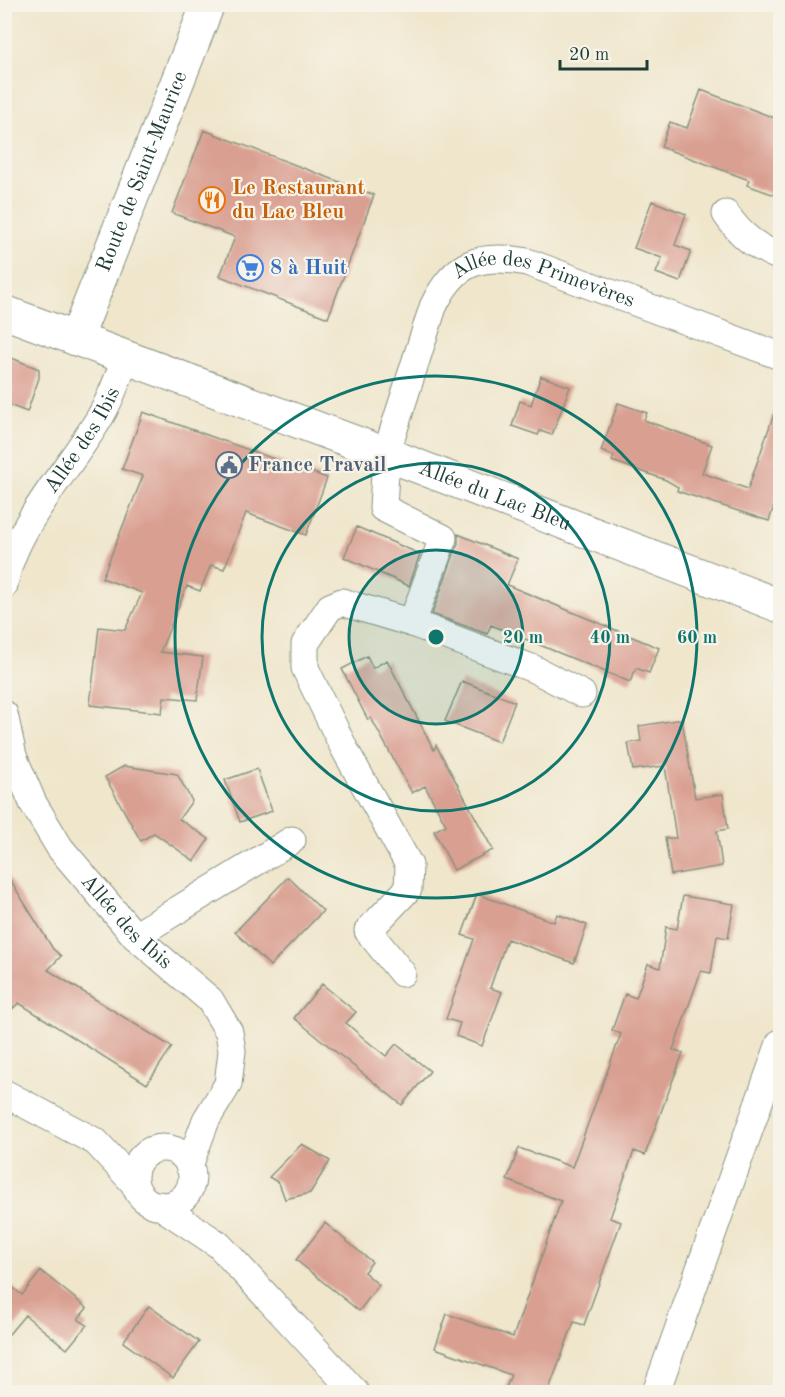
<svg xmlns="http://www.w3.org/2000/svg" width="785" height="1397" font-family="'Old Standard TT',serif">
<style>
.building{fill:#d99f91}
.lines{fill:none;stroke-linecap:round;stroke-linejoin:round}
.minor-casing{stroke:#879280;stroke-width:29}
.tertiary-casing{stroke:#879280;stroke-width:35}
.minor{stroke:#fff;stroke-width:27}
.tertiary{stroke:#fff;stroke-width:33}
.ring{fill:none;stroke:#0f766e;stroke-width:3}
.labels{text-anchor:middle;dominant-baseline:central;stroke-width:4.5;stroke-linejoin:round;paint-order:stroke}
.street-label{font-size:21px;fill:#1f3d34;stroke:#f7f3e8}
.food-label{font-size:21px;font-weight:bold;fill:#c56008;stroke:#f7f3e8;text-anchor:start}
.shop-label{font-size:21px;font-weight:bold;fill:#366cbe;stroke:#f7f3e8;text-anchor:start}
.service-label{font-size:21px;font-weight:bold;fill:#4e5e75;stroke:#f7f3e8;text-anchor:start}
.centre{fill:#0f766e;stroke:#f7f3e8;stroke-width:3}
.ring-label{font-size:18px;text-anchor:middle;font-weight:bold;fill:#0f766e;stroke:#f7f3e8;stroke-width:4.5;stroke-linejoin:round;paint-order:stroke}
</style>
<rect width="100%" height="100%" fill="#f7f3e8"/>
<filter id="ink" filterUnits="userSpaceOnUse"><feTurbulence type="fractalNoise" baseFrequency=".0167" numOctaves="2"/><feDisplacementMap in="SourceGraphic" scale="12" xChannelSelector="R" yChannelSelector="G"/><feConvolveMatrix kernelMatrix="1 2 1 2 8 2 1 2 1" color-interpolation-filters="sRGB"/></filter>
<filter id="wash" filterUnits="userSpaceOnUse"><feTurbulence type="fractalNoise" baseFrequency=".008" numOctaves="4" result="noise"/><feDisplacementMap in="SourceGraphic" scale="24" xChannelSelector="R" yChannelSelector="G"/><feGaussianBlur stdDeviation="1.35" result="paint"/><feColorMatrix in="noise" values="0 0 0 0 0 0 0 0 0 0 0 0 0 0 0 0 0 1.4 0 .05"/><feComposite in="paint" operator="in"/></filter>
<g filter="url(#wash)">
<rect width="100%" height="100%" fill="#efe6cc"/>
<g id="blocks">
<path class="building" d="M 701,90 L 780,120 L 780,197 L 747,185 L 749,180 L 661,147 L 670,122 L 687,128 Z
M 204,130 L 374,195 L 328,318 L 220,276 L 235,237 L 172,213 Z
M 652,201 L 686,214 L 675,245 L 691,251 L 680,282 L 656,273 L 662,258 L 634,248 Z
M 4,355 L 39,369 L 39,378 L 27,412 L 4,403 Z
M 541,376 L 570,387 L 552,435 L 540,431 L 538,435 L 512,426 L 520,401 L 531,405 Z
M 618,403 L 647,413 L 644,420 L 712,445 L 702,473 L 748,489 L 777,405 L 780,406 L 780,488 L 769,521 L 677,491 L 678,487 L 666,480 L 612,461 L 614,456 L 601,451 Z
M 143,412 L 327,478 L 306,535 L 246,513 L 224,569 L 211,565 L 200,591 L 187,586 L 160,652 L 203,657 L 197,700 L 164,697 L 162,713 L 90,705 L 99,627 L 125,630 L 142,593 L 102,578 L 143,476 L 122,469 Z
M 357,527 L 420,554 L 409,586 L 344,557 Z
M 458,534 L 518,559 L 507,585 L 659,648 L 649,673 L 636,668 L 630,682 L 491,625 L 487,634 L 432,614 L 458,543 Z
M 367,656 L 373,668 L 387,660 L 434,750 L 436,745 L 493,850 L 454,870 L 434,831 L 446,825 L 425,786 L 412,793 L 371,718 L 368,720 L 342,669 Z
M 462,681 L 515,702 L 499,742 L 445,721 Z
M 682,719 L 695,798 L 723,794 L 728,829 L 717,831 L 722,866 L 671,875 L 665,838 L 676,838 L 665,766 L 633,770 L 628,743 L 641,741 L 639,726 Z
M 124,766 L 177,774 L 192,801 L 179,819 L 209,839 L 194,861 L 154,833 L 141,841 L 105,777 Z
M 257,769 L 272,811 L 240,822 L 225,780 Z
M 4,870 L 53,949 L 61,956 L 48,970 L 172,1047 L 147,1084 L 19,1003 L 4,1016 Z
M 288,877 L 323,911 L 270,966 L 235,932 Z
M 477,894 L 554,922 L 557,914 L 587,925 L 574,963 L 507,939 L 490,988 L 502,992 L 482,1046 L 456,1036 L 460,1023 L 446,1019 L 474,939 L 462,935 Z
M 683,896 L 734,904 L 728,938 L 717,936 L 711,973 L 701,971 L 673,1050 L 683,1053 L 645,1155 L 634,1151 L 610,1218 L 621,1222 L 584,1325 L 574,1322 L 548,1392 L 504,1392 L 511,1375 L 435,1348 L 447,1314 L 513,1337 L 561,1201 L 507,1180 L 519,1148 L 572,1167 L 621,1034 L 612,1030 L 625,994 L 636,998 L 648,964 L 660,968 L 666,927 L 677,929 Z
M 322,984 L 356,1012 L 346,1023 L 367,1041 L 386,1056 L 396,1044 L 430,1071 L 402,1105 L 294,1018 Z
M 302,1144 L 330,1161 L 310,1193 L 285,1199 L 279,1183 L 269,1177 Z
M 325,1223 L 372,1262 L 364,1272 L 379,1285 L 359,1311 L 296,1260 Z
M 41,1271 L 87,1308 L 78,1319 L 87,1325 L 67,1349 L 25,1315 L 4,1340 L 4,1280 L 22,1295 Z
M 149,1306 L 199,1342 L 173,1378 L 123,1342 Z"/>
</g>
</g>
<g filter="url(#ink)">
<use href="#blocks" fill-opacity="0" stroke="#879280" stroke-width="1.5"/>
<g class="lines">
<defs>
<g id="minor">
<path d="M 726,214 C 742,237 755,246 780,257"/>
<path id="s1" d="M 4,585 C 13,527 71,467 100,417 C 111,399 118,377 126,358"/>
<path id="s2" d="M 412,623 L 443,538 L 383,508 L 386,454 L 433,307 C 454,262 479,253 527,262 L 780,356"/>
<path id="s3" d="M 4,714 L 13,756 L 33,803 L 60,848 L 135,936 L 210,1000 L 229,1032 L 232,1051 L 228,1084 L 206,1120 L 189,1166"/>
<path d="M 135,936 L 292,840"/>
<path d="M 402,973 L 368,931 L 408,889 L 409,865 L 344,748 L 305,668 L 305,644 L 330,607 L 342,602 L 412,623 L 534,669 L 582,694"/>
<path d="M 4,1093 L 96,1142 L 134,1183"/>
<circle cx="163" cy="1177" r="29"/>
<path d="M 159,1205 L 219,1245 L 355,1392"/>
<path d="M 656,1392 L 780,1043"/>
</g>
<g id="tertiary">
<path id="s4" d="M 4,312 L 386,454 L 780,606"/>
<path id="s5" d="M 76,339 L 208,4"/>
</g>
</defs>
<use href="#minor" class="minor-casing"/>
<use href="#tertiary" class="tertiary-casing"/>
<use href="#minor" class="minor"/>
<use href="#tertiary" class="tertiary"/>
</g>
</g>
<circle cx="436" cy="637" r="87" fill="#0f766e" fill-opacity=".12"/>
<g class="ring">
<circle cx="436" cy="637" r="87"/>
<circle cx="436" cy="637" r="174"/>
<circle cx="436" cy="637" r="261"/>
</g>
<defs>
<symbol id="restaurant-ring" viewBox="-11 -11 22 22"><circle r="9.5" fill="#f7f3e8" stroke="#e8710a" stroke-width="1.5"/><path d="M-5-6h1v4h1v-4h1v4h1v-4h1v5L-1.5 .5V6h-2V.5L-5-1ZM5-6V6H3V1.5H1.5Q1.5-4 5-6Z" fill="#e8710a"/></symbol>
<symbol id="supermarket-ring" viewBox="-11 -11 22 22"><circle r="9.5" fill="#f7f3e8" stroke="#3f7fe0" stroke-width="1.5"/><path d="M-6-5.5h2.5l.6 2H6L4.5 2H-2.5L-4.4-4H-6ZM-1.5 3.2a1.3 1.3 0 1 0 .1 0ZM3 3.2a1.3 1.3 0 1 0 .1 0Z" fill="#3f7fe0"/></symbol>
<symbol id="civic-ring" viewBox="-11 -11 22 22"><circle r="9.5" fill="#f7f3e8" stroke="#5c6f8a" stroke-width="1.5"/><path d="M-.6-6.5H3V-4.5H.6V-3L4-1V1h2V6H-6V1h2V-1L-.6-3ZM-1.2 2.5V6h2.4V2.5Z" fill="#5c6f8a"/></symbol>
</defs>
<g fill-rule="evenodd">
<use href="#restaurant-ring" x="197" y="185" width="30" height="30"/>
<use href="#supermarket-ring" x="235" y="253" width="30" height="30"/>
<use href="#civic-ring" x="214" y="450" width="30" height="30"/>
</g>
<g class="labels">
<g class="street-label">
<text stroke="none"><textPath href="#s5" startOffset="180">Route de Saint-Maurice</textPath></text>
<text stroke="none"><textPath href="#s2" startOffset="500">Allée des Primevères</textPath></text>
<text stroke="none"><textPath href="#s1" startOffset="166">Allée des Ibis</textPath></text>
<text stroke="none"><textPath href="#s4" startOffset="524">Allée du Lac Bleu</textPath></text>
<text stroke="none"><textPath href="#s3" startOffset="246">Allée des Ibis</textPath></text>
</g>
<g class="food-label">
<text x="232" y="188">Le Restaurant<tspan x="232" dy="24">du Lac Bleu</tspan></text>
</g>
<g class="shop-label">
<text x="270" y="268">8 à Huit</text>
</g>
<g class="service-label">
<text x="248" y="465">France Travail</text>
</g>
</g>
<circle cx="436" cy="637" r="9" class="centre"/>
<g class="ring-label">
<text x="523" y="643">20 m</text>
<text x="610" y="643">40 m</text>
<text x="697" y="643">60 m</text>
</g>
<rect width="785" height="1397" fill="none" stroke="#f7f3e8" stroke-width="24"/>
<path d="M560 60v9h87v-9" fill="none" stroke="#1f3d34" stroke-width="3"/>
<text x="569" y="60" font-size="18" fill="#1f3d34" stroke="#f7f3e8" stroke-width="4.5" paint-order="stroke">20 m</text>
</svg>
